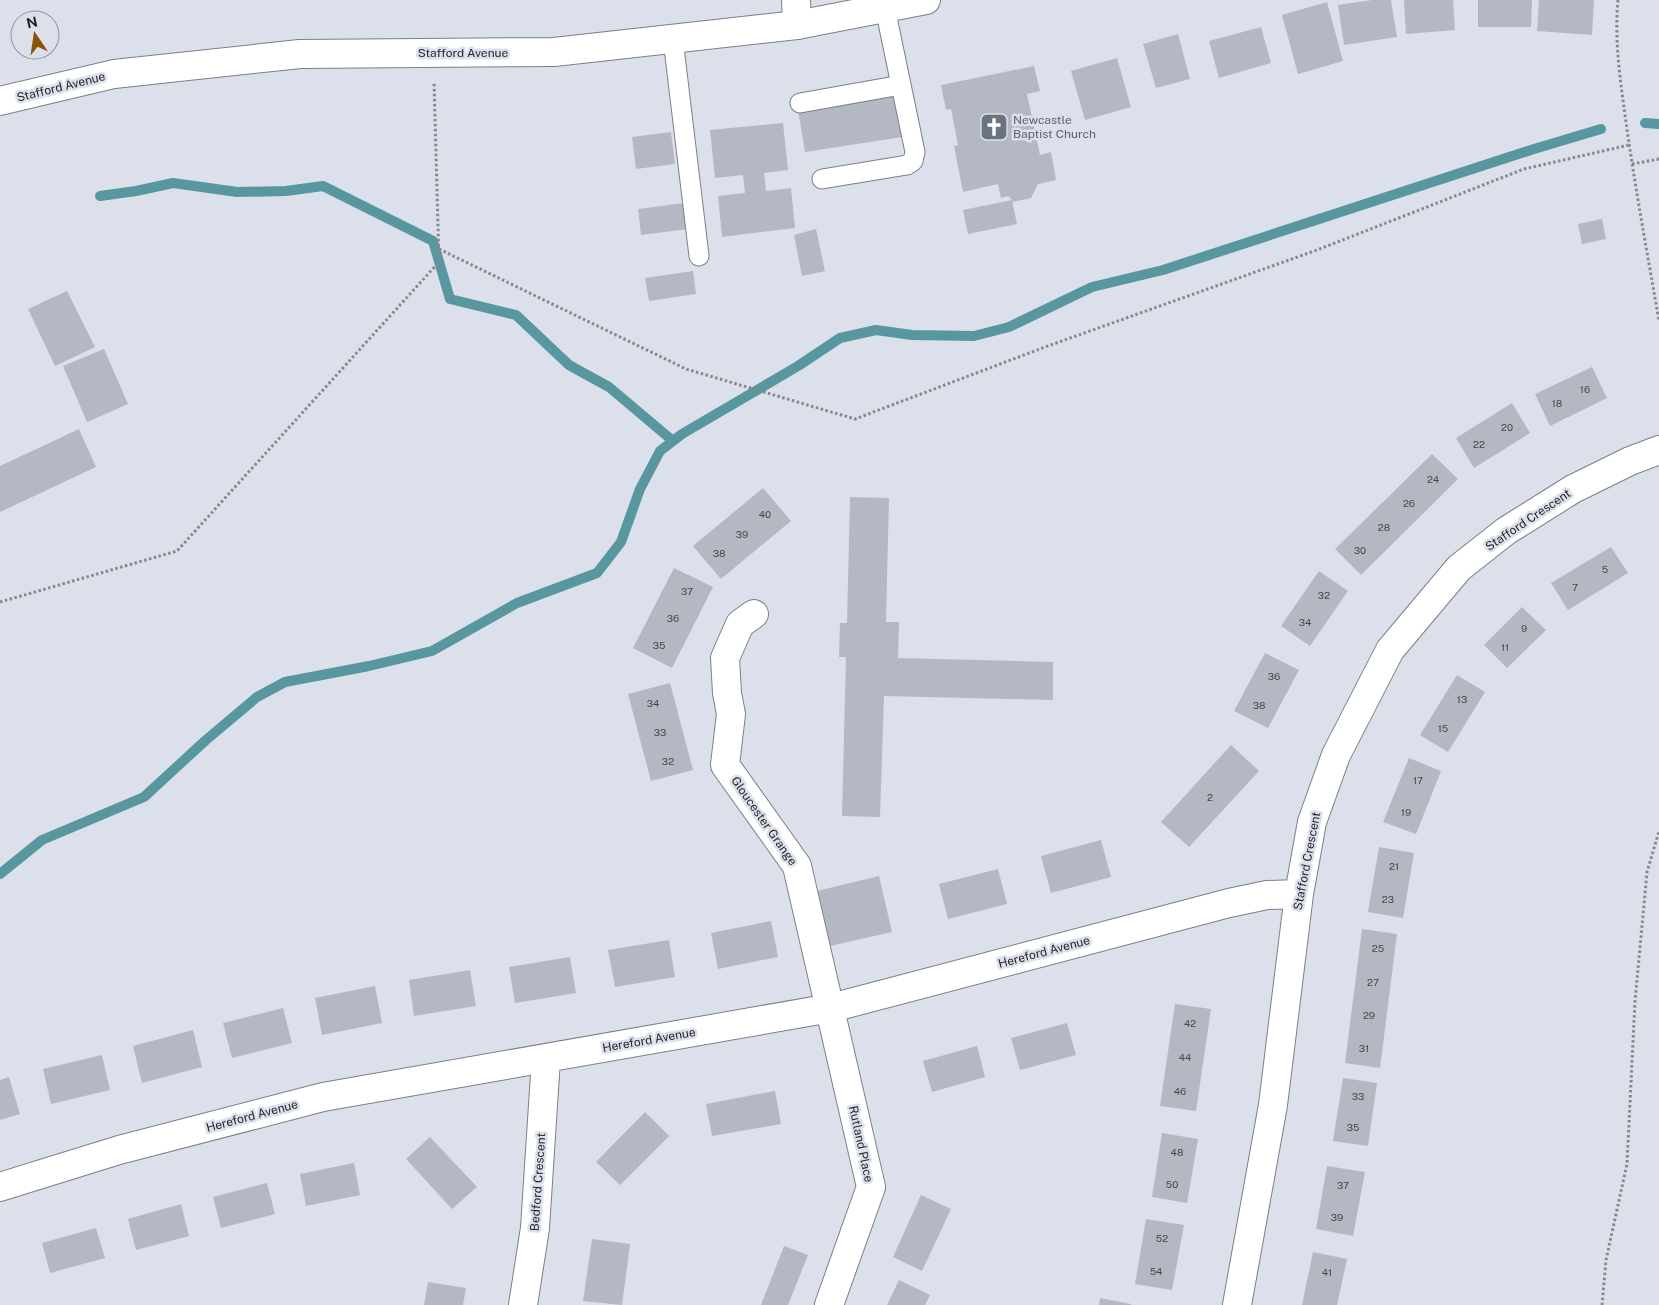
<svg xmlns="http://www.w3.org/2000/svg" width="1659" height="1305" font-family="'Public Sans',sans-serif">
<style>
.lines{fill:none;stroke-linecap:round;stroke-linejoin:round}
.stream{stroke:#58979f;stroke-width:10}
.building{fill:#b4b8c3}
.lane-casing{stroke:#7a7f89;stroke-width:21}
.street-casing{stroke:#7a7f89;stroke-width:30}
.secondary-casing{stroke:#7a7f89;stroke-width:30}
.path{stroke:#848890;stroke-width:3;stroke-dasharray:2.5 2.5;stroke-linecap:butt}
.lane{stroke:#fff;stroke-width:19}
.street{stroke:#fff;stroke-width:28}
.secondary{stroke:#fff;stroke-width:28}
.labels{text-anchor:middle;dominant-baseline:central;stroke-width:5;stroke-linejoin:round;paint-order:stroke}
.number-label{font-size:10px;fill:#44474c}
.street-label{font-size:12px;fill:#1f2125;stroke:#dbe0eb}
.worship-label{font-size:12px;fill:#5b616d;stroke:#dbe0eb;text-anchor:start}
</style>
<rect width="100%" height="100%" fill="#dbe0eb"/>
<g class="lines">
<path class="stream" d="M 1645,123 L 1659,124
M 100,196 L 136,191 L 173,183 L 237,192 L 286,191 L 323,186 L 433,241 L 450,299 L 516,315 L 569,365 L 609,387 L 673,441
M 0,874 L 42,840 L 144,797 L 206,740 L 257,697 L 285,682 L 369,666 L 432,651 L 517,603 L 597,573 L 621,542 L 640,489 L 660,451 L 682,434 L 798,366 L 840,338 L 876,330 L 912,335 L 974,336 L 1009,327 L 1092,287 L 1163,270 L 1534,149 L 1601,129"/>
</g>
<path class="building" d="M 1372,0 L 1391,0 L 1397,37 L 1344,45 L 1338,5 Z
M 1404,0 L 1453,0 L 1455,30 L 1406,34 Z
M 1478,0 L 1532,0 L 1531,27 L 1478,27 Z
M 1539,0 L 1594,0 L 1592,35 L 1537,31 Z
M 1327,2 L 1343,61 L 1298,74 L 1282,15 Z
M 1261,27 L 1271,63 L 1219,78 L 1209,41 Z
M 1178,34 L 1190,79 L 1156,88 L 1143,44 Z
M 1117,58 L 1131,107 L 1085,120 L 1071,71 Z
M 1034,66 L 1040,91 L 1027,94 L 1040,155 L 1051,152 L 1056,180 L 1038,184 L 1031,198 L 1013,202 L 1009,196 L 1001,198 L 998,184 L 963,192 L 954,146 L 958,145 L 951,109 L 946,110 L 941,85 Z
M 895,95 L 902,137 L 805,152 L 798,110 Z
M 783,123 L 788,170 L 764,173 L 766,191 L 791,188 L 795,228 L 722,237 L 718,196 L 745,193 L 743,175 L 715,178 L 710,130 Z
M 671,132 L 675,164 L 636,169 L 632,137 Z
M 1012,200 L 1017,224 L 968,234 L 963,210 Z
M 685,203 L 688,229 L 641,235 L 638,209 Z
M 1602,219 L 1606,239 L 1582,244 L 1578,224 Z
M 816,229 L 825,271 L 802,276 L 794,235 Z
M 693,271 L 696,294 L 649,301 L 645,278 Z
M 67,291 L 95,347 L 55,366 L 28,309 Z
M 104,349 L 128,404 L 87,422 L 63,366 Z
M 1592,367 L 1607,398 L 1550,426 L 1535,394 Z
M 1512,403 L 1530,433 L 1474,468 L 1456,438 Z
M 79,429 L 96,467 L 0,512 L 0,466 Z
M 1432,454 L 1458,479 L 1361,575 L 1335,549 Z
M 763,488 L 791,521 L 721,579 L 693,546 Z
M 850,497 L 889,498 L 886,622 L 899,622 L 898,658 L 1053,662 L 1053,700 L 884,696 L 880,817 L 842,816 L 846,657 L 839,657 L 840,623 L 847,623 Z
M 1611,547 L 1628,573 L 1568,610 L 1551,583 Z
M 674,568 L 713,587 L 672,668 L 633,648 Z
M 1319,571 L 1348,591 L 1310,646 L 1281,626 Z
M 1522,607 L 1546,630 L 1507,668 L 1484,645 Z
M 1265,653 L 1299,670 L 1268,728 L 1234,711 Z
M 1457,675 L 1485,692 L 1448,752 L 1420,735 Z
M 670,683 L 693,770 L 651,781 L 628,694 Z
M 1231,745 L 1259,771 L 1189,847 L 1161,822 Z
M 1409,758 L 1441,771 L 1416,834 L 1383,822 Z
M 1101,840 L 1111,877 L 1051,893 L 1041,856 Z
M 1379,847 L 1414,853 L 1403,918 L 1368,912 Z
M 998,869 L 1007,904 L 948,919 L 939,884 Z
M 879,876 L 892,932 L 830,946 L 817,891 Z
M 771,921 L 778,957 L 718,969 L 711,933 Z
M 1362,929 L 1397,934 L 1380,1068 L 1345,1063 Z
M 669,940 L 675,977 L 615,987 L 608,950 Z
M 570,957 L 576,993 L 515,1003 L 509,967 Z
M 470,970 L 476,1006 L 414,1016 L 409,980 Z
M 375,986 L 382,1023 L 322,1035 L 315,998 Z
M 1175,1004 L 1211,1009 L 1196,1111 L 1160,1106 Z
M 283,1008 L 292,1043 L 232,1058 L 223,1023 Z
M 1067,1023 L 1076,1055 L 1020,1070 L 1011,1038 Z
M 193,1030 L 202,1067 L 142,1083 L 133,1046 Z
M 977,1046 L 985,1077 L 932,1092 L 923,1061 Z
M 102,1055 L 110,1090 L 51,1104 L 43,1069 Z
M 9,1077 L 20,1114 L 0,1120 L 0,1080 Z
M 1343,1078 L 1377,1083 L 1368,1146 L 1333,1141 Z
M 775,1091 L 781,1124 L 712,1136 L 706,1104 Z
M 645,1112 L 669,1136 L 620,1185 L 596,1162 Z
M 1162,1133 L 1198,1139 L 1187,1203 L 1152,1197 Z
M 430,1137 L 477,1187 L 452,1209 L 406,1159 Z
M 354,1163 L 360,1195 L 306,1206 L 300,1174 Z
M 1327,1166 L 1365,1172 L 1353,1236 L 1316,1229 Z
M 267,1183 L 275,1214 L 221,1228 L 213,1197 Z
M 921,1195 L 951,1209 L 922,1271 L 893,1257 Z
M 181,1204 L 189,1236 L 136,1250 L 128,1219 Z
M 1146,1219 L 1184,1225 L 1172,1290 L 1135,1284 Z
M 96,1228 L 105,1258 L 50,1273 L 42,1243 Z
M 592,1239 L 630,1244 L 622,1305 L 583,1301 Z
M 784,1246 L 808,1255 L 788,1305 L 761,1305 Z
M 1313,1252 L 1347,1259 L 1337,1305 L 1302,1305 Z
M 899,1280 L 930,1295 L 925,1305 L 887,1305 Z
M 428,1282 L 466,1288 L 463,1305 L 424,1305 Z
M 1100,1298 L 1131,1304 L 1131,1305 L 1099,1305 Z"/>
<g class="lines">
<defs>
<path id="lane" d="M 673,39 L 699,256
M 800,103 L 901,85
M 822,179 L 907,165 L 913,161 L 915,152 L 885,8"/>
<path id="street" d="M 796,0 L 797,25
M 754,614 L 740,624 L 725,658 L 727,693 L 731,714 L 725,765 L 797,866 L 871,1187 L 829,1305
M 0,1187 L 119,1150 L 323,1097 L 831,1008 L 1229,903 L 1267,895 L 1299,894
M 523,1305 L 535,1228 L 546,1059
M 1237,1305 L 1273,1105 L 1299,894 L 1312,822 L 1336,755 L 1390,650 L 1459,568 L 1506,531 L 1573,489 L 1630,461 L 1659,450"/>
<path id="secondary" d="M 0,101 L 114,74 L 300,54 L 554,52 L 797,25 L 926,0"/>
</defs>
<use href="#lane" class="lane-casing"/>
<use href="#street" class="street-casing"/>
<use href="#secondary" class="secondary-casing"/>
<path class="path" d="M 1618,0 C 1614,43 1621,86 1627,129 C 1636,193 1648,257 1659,321
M 1632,164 L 1659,159
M 439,249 L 686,369 L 855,419 L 1045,347 L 1317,250 L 1524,169 L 1629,145
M 0,602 L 177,551 L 439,262 L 434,82
M 1602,1305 L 1606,1260 L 1627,1164 L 1635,1001 L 1647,872 L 1659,831"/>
<use href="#lane" class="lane"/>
<use href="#street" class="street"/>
<use href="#secondary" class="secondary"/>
</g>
<defs>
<symbol id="church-square" viewBox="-11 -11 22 22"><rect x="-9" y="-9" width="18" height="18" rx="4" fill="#6b7280" stroke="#dbe0eb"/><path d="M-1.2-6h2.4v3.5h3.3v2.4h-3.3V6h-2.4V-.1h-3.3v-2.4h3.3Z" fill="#fff"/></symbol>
</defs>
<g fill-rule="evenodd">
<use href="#church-square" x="978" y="111" width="32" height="32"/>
</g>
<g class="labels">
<g class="number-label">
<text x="1585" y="389">16</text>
<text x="1557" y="403">18</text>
<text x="1507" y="427">20</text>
<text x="1479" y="444">22</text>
<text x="1433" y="479">24</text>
<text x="1409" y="503">26</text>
<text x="765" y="514">40</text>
<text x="1384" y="527">28</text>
<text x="742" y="534">39</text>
<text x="1360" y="550">30</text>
<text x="719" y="553">38</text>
<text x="1605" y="569">5</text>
<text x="1575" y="587">7</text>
<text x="687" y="591">37</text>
<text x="1324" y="595">32</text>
<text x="673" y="618">36</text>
<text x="1305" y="622">34</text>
<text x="1524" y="628">9</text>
<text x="659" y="645">35</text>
<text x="1505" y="647">11</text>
<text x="1274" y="676">36</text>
<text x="1462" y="699">13</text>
<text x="653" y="703">34</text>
<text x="1259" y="705">38</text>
<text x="1443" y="728">15</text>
<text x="660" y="732">33</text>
<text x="668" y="761">32</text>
<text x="1418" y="780">17</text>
<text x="1210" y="797">2</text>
<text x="1406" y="812">19</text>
<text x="1394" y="866">21</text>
<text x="1388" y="899">23</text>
<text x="1378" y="948">25</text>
<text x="1373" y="982">27</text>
<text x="1369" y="1015">29</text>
<text x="1190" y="1023">42</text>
<text x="1364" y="1048">31</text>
<text x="1185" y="1057">44</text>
<text x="1180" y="1091">46</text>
<text x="1358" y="1096">33</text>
<text x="1353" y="1127">35</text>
<text x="1177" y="1152">48</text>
<text x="1172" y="1184">50</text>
<text x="1343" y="1185">37</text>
<text x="1337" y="1217">39</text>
<text x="1162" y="1238">52</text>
<text x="1156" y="1271">54</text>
<text x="1327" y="1272">41</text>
</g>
<g class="street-label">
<text x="463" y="53">Stafford Avenue</text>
<text transform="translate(61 87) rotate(-14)">Stafford Avenue</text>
<text transform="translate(1528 520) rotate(-34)">Stafford Crescent</text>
<text transform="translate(764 821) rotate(55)">Gloucester Grange</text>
<text transform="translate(1307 861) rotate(-79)">Stafford Crescent</text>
<text transform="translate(1044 952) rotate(-15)">Hereford Avenue</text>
<text transform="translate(649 1040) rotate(-10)">Hereford Avenue</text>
<text transform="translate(252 1116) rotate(-15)">Hereford Avenue</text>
<text transform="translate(861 1144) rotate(78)">Rutland Place</text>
<text transform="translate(538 1182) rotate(-86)">Bedford Crescent</text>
</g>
<g class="worship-label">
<text x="1013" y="120">Newcastle<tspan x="1013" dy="14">Baptist Church</tspan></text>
</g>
</g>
<g transform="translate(35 35) rotate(347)"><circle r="24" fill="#dbe0eb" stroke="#90949c"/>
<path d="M0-4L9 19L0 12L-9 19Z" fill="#8b5307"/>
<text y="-8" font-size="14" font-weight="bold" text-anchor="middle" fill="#1f2125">N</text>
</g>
</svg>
